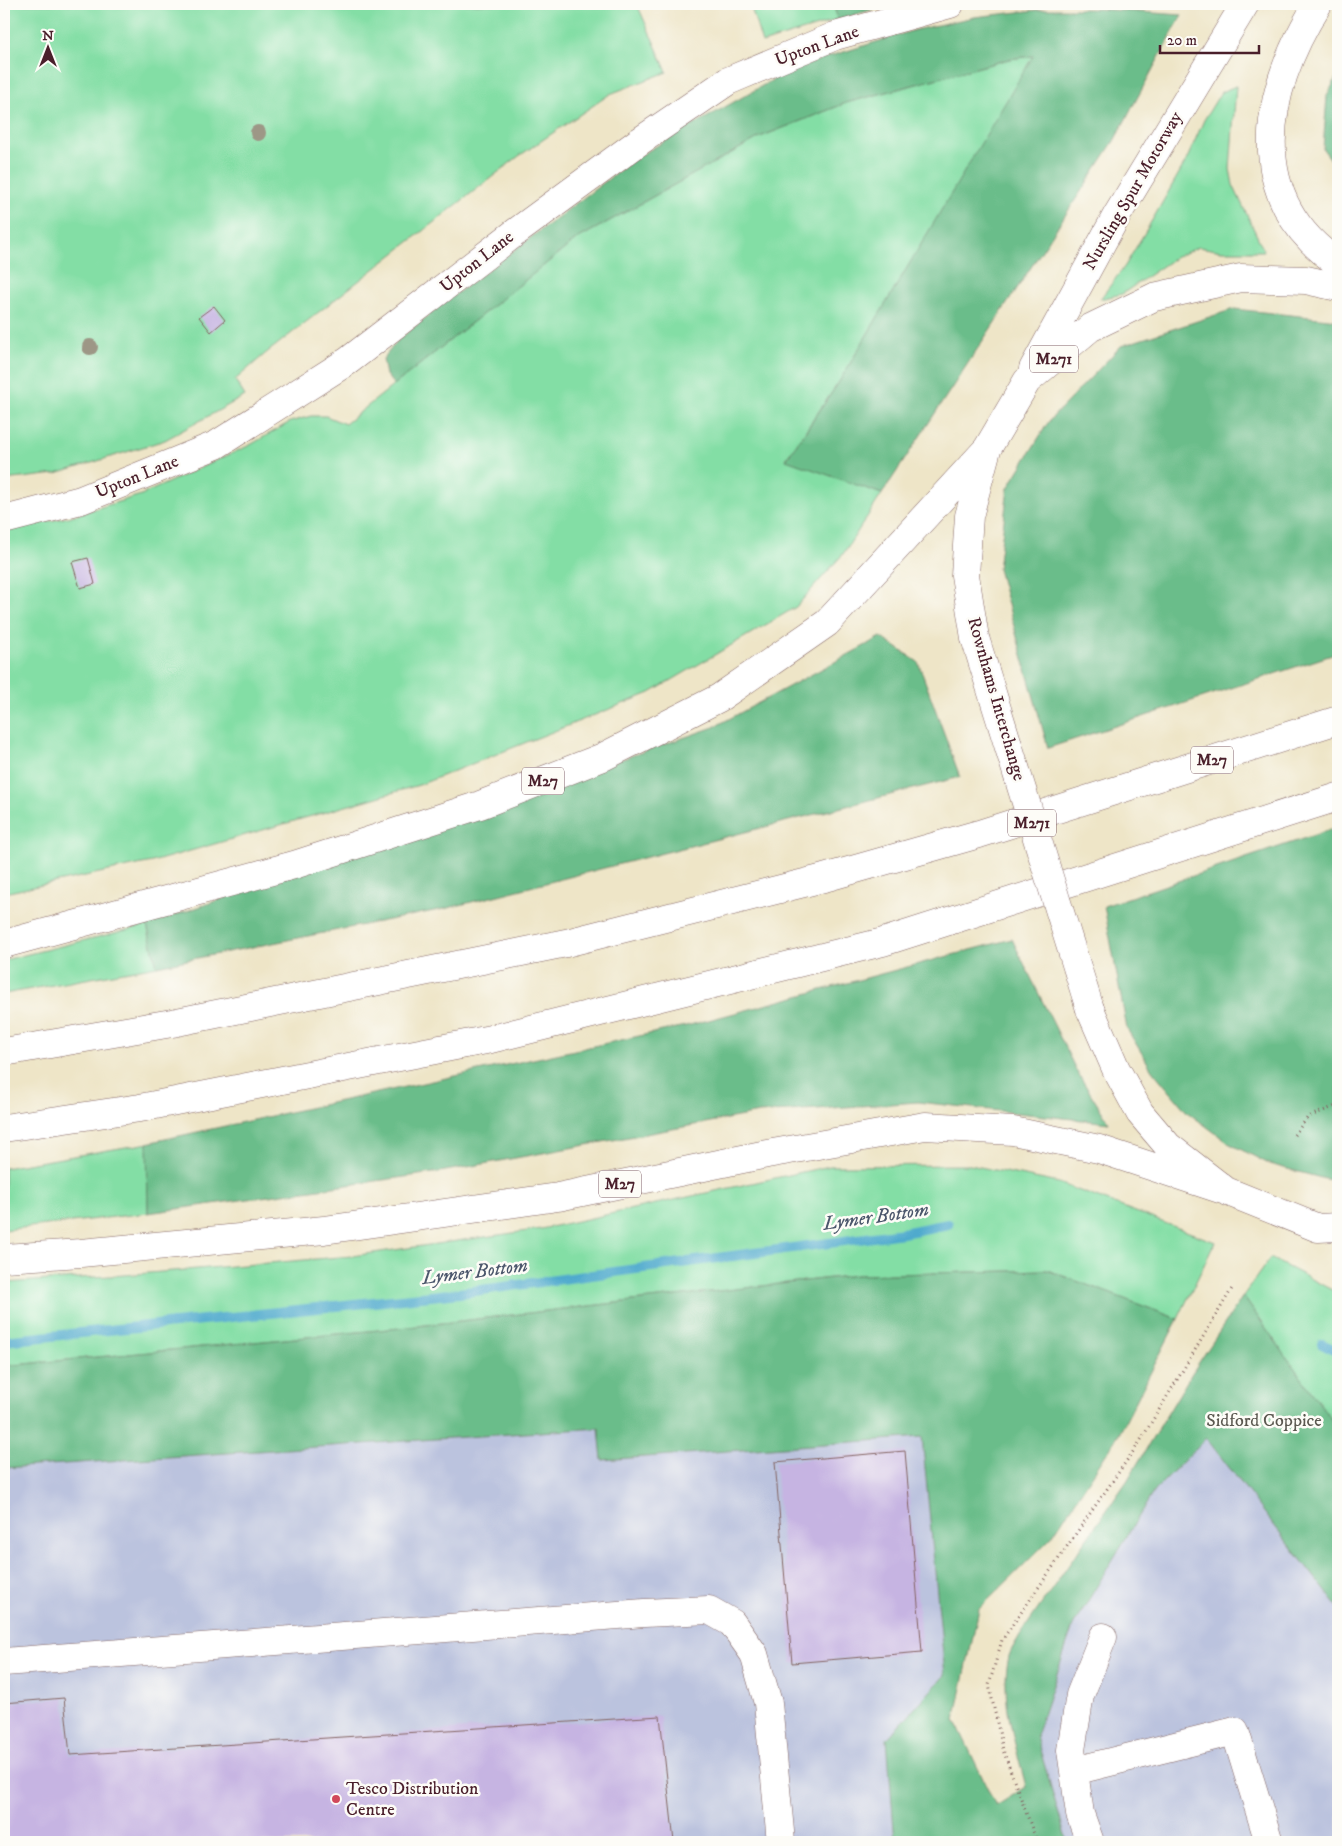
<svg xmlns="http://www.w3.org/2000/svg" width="1342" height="1846" font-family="'IM FELL DW Pica',serif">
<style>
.industrial{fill:#bbc3de}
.green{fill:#83dea5;stroke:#667e68}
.forest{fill:#6abd8a;stroke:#5a6e5a}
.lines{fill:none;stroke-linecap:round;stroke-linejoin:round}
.stream{stroke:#4faacd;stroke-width:10}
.building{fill:#c6b4e2}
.minor-casing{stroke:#836462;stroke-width:29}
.highway-casing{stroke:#836462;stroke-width:29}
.path{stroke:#836462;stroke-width:3;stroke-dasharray:1 4;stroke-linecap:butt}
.minor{stroke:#fff;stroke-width:28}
.highway{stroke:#fff;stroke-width:28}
.highway-bridge-casing{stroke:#836462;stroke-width:29;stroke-linecap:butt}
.highway-bridge{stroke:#fff;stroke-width:28}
.tree{fill:#9d9786}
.poi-dot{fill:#d1495b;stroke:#fdfcf7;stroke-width:2}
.labels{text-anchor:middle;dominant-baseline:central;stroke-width:5;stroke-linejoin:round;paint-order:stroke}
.shield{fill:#fdfcf7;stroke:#806168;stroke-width:1}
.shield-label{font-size:16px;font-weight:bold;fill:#4a1f2b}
.street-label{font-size:18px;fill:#4a1f2b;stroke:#fdfcf7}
.park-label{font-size:18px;fill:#5b5850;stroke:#fdfcf7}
.poi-label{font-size:18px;fill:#4a1f2b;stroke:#fdfcf7;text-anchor:start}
.water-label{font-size:19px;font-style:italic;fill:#4c576c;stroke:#fdfcf7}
</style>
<rect width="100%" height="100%" fill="#fdfcf7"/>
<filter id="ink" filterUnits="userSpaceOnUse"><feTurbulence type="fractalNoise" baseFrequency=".02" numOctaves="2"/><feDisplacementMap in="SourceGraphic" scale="10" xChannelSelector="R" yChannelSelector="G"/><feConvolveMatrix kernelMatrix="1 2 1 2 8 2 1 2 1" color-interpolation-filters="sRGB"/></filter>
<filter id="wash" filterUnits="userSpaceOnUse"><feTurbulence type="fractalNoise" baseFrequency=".0096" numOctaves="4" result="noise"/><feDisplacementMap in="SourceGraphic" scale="20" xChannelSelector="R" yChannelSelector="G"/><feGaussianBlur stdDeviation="1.12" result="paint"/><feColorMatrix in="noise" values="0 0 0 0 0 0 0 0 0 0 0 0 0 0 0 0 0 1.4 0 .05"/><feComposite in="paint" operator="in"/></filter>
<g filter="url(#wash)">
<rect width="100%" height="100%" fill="#eee5c7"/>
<path class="industrial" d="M 600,1428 L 603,1460 L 922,1437 L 945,1675 L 888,1739 L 895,1842 L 4,1842 L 4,1468 Z
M 1206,1438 L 1338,1607 L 1338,1842 L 1067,1842 L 1036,1736 L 1073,1626 L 1154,1491 Z"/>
<path class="green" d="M 4,4 L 637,4 L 667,72 L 610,94 L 519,156 L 265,354 L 235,380 L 245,396 L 165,440 L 56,474 L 4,480 Z
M 750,4 L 834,4 L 837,20 L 762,43 Z
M 1034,56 L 839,382 L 786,459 L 882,494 L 843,554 L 796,607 L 650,693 L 419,785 L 152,862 L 4,893 L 4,531 L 68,517 L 141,495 L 250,445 L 290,422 L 311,416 L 326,416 L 345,424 L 577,239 L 760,137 L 846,103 L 1009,59 Z
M 1236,86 L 1230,169 L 1233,185 L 1264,251 L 1222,251 L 1199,247 L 1176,257 L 1122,294 L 1100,299 L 1125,266 L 1154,217 L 1186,161 L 1204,120 L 1221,92 Z
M 147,925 L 157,966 L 4,994 L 4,960 Z
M 149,1143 L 148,1213 L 4,1230 L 4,1168 Z
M 970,1165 L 1059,1183 L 1215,1242 L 1178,1319 L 1047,1270 L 857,1275 L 400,1328 L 4,1366 L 4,1283 L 125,1275 L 352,1256 L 541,1229 L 830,1166 Z
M 1270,1258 L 1338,1293 L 1338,1429 L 1243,1296 Z"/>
<path class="forest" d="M 834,4 L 892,4 L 837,20 Z
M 1046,9 L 1098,9 L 1182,15 L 1114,141 L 882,494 L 786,460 L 839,382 L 1033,56 L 1009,59 L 846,103 L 760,137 L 577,239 L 394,385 L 386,375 L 383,359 L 398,340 L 440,306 L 639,156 L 776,78 L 824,58 L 915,30 L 974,17 Z
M 1338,74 L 1338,169 L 1323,149 L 1327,96 Z
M 1234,309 L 1338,320 L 1338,653 L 1048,748 L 998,569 L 1008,488 L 1049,421 L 1121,346 Z
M 881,637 L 918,662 L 960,777 L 444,909 L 157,966 L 147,925 L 714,727 Z
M 1338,827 L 1338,1181 L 1325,1179 L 1269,1164 L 1230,1144 L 1187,1112 L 1152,1070 L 1127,1029 L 1104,906 Z
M 1012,939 L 1077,1072 L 1109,1123 L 918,1102 L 759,1113 L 440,1172 L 148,1213 L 147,1143 L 690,1025 Z
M 1047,1270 L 1178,1319 L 1118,1436 L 1051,1538 L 979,1609 L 955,1720 L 996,1806 L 1026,1787 C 1016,1745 999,1699 1009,1656 C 1011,1649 1017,1641 1020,1635 L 1127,1481 L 1192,1373 L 1243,1296 L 1338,1429 L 1338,1607 L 1206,1438 L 1154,1491 L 1073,1626 L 1036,1736 L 1067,1842 L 895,1842 L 887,1739 L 945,1675 L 922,1437 L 602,1460 L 599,1428 L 4,1468 L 4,1366 L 400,1328 L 857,1275 Z"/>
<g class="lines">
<path class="stream" d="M 4,1341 L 459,1293 L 903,1233 L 948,1224
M 1322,1344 L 1338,1352"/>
</g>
<g id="blocks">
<path class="building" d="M 214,306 L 225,320 L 211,332 L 199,317 Z
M 88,558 L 95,584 L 80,588 L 72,562 Z
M 905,1451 L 922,1652 L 792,1663 L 775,1462 Z
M 64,1698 L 70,1755 L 660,1716 L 674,1842 L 4,1842 L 4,1703 Z"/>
</g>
</g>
<g filter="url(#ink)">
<use href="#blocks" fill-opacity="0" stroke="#836462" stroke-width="1"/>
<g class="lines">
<defs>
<path id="minor" d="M 4,520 L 81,500 L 216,445 L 348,361 L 516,232 L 640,141 L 728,81 L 835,36 L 950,4
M 4,1662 L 644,1613 L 709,1610 L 732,1623 L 754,1654 L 768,1703 L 781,1842
M 1074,1771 L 1235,1731 L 1269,1842
M 1090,1842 L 1080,1814 L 1071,1750 L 1080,1695 L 1103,1637"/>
<path id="highway" d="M 1318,4 C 1264,90 1242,198 1338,263
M 1033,369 L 1117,215 L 1245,4
M 975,638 L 965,575 L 969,516 L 987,449 L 1027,381 L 1090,328 L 1154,297 L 1241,278 L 1306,280 L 1338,287
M 4,944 L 294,865 L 480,805 L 603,757 L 719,698 L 827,623 L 987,449
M 1090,1009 L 1116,1069 L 1140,1113 L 1168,1146 L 1226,1191 L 1318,1228 L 1338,1227
M 4,1052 L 172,1023 L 566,943 L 824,878 L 979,834 L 1338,720
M 4,1128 L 140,1108 L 491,1039 L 883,942 L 1338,797
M 4,1258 L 81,1253 L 324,1230 L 558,1197 L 767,1154 L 925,1126 L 1013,1131 L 1099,1149 L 1226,1191"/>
</defs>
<use href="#minor" class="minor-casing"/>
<use href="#highway" class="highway-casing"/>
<path class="path" d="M 1294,1135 L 1308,1117 L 1338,1105
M 1037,1842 L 1003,1750 L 989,1685 L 1002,1640 L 1139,1443 L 1233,1287"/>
<use href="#minor" class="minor"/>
<use href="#highway" class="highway"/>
<defs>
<path id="highway-bridge" d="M 975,638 L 1090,1009"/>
</defs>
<use href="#highway-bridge" class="highway-bridge-casing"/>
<use href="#highway-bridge" class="highway-bridge"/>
</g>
<g class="tree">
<circle cx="258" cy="133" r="8"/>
<circle cx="90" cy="347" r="8"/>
</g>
</g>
<circle class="poi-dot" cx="336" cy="1799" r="5"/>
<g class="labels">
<g class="shield">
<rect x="1030" y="345.5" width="48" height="27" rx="4"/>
<rect x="1191" y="746.5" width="42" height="27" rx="4"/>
<rect x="522" y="767.5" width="42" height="27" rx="4"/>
<rect x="1008" y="809.5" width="48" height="27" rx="4"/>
<rect x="599" y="1170.5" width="42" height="27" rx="4"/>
</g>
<g class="shield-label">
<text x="1054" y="359">M271</text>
<text x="1212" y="760">M27</text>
<text x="543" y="781">M27</text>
<text x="1032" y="823">M271</text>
<text x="620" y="1184">M27</text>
</g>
<g class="street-label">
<text transform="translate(817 46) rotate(-20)">Upton Lane</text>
<text transform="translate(1133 191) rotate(-60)">Nursling Spur Motorway</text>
<text transform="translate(477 262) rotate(-38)">Upton Lane</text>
<text transform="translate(137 477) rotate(-22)">Upton Lane</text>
<text transform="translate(996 699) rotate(74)">Rownhams Interchange</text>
</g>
<g class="park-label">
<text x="1264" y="1421">Sidford Coppice</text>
</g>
<g class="poi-label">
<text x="346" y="1789">Tesco Distribution<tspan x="346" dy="21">Centre</tspan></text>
</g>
<g class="water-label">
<text transform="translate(876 1217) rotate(-8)">Lymer Bottom</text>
<text transform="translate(475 1272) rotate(-7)">Lymer Bottom</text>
</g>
</g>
<rect width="1342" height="1846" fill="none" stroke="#fdfcf7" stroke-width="20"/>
<g transform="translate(48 48)" stroke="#fdfcf7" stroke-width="4" paint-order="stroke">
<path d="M0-4L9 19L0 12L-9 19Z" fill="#4a1f2b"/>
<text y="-8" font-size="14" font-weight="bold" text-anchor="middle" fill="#4a1f2b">N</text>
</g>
<path d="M1160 45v8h99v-8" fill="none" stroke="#4a1f2b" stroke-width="2.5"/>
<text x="1167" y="45" font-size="15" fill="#4a1f2b" stroke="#fdfcf7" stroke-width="4" paint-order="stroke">20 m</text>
</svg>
